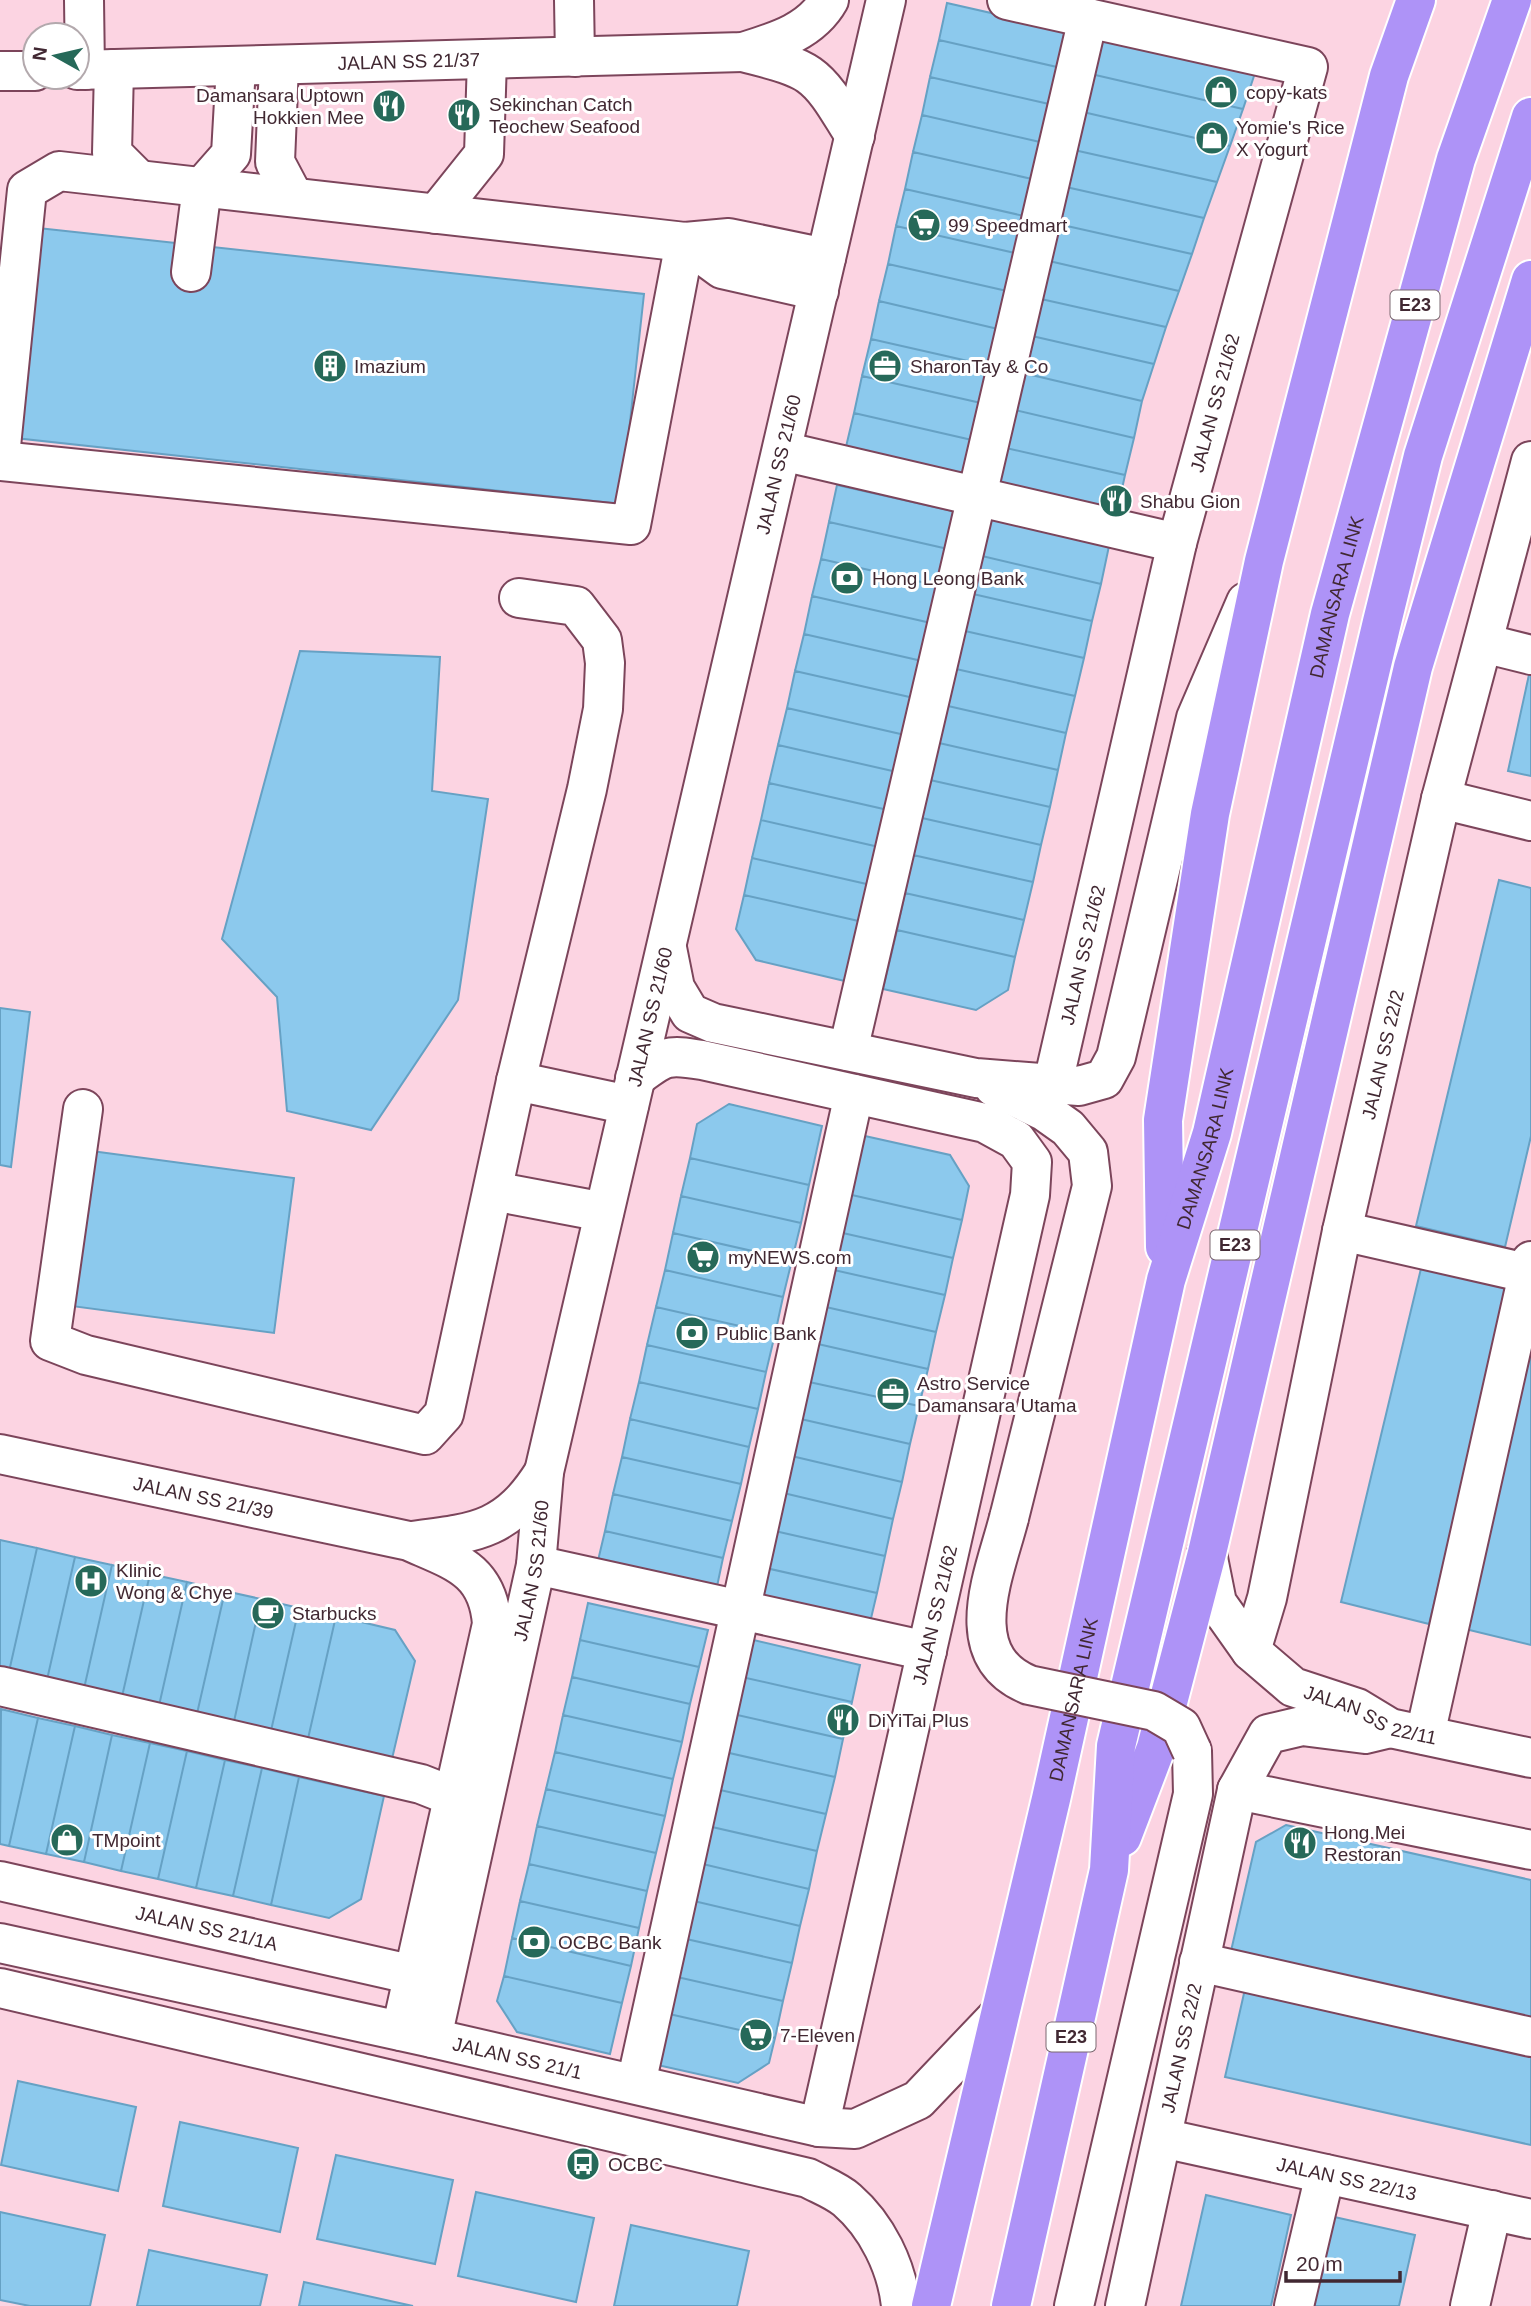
<svg xmlns="http://www.w3.org/2000/svg" width="1531" height="2306" font-family="Helvetica,sans-serif">
<style>
.building{fill:#8cc9ed;stroke:#66a1c4;stroke-width:2}
.lines{fill:none;stroke-linecap:round;stroke-linejoin:round}
.minor-casing{stroke:#7c455b;stroke-width:42}
.highway-casing{stroke:#fff;stroke-width:42}
.minor{stroke:#fff;stroke-width:38}
.highway{stroke:#ae93f7;stroke-width:38}
.minor-bridge-casing{stroke:#7c455b;stroke-width:42;stroke-linecap:butt}
.minor-bridge{stroke:#fff;stroke-width:38}
.labels{text-anchor:middle;dominant-baseline:central;stroke-width:6;stroke-linejoin:round;paint-order:stroke}
.shield{fill:#fff;stroke:#7a6870;stroke-width:2}
.shield-label{font-size:18px;font-weight:bold;fill:#412832}
.street-label{font-size:19px;fill:#412832;stroke:#fff}
.poi-label{font-size:19px;fill:#412832;stroke:#fff;text-anchor:start}
</style>
<rect width="100%" height="100%" fill="#fcd4e2"/>
<path class="building" d="M 947,3 L 1066,30 L 1057,67 L 939,40 Z
M 1100,37 L 1255,73 L 1243,109 L 1091,74 Z
M 939,40 L 1057,67 L 1049,104 L 930,77 Z
M 1091,74 L 1243,109 L 1230,146 L 1083,112 Z
M 930,77 L 1049,104 L 1040,142 L 922,115 Z
M 1083,112 L 1230,146 L 1217,182 L 1074,150 Z
M 922,115 L 1040,142 L 1032,179 L 913,152 Z
M 1074,150 L 1217,182 L 1204,218 L 1066,187 Z
M 913,152 L 1032,179 L 1024,216 L 905,189 Z
M 1066,187 L 1204,218 L 1192,254 L 1058,224 Z
M 905,189 L 1024,216 L 1015,253 L 896,226 Z
M 1058,224 L 1192,254 L 1179,291 L 1049,261 Z
M 896,226 L 1015,253 L 1007,291 L 888,264 Z
M 38,228 L 644,294 L 621,504 L 15,438 Z
M 1049,261 L 1179,291 L 1166,327 L 1041,299 Z
M 888,264 L 1007,291 L 998,329 L 879,301 Z
M 1041,299 L 1166,327 L 1154,364 L 1032,336 Z
M 879,301 L 998,329 L 990,366 L 871,339 Z
M 1032,336 L 1154,364 L 1142,401 L 1023,373 Z
M 871,339 L 990,366 L 981,403 L 862,376 Z
M 1023,373 L 1142,401 L 1134,438 L 1015,410 Z
M 862,376 L 981,403 L 972,440 L 854,413 Z
M 1015,410 L 1134,438 L 1125,475 L 1006,448 Z
M 854,413 L 972,440 L 964,477 L 845,451 Z
M 1006,448 L 1125,475 L 1117,512 L 998,485 Z
M 837,485 L 957,512 L 948,549 L 829,522 Z
M 990,519 L 1109,546 L 1101,584 L 982,556 Z
M 829,522 L 948,549 L 939,586 L 821,559 Z
M 982,556 L 1101,584 L 1092,621 L 973,594 Z
M 821,559 L 939,586 L 931,623 L 812,596 Z
M 973,594 L 1092,621 L 1084,658 L 965,631 Z
M 812,596 L 931,623 L 922,661 L 804,634 Z
M 965,631 L 1084,658 L 1075,696 L 956,669 Z
M 804,634 L 922,661 L 914,698 L 795,671 Z
M 300,651 L 440,657 L 432,791 L 488,799 L 458,1000 L 371,1130 L 287,1111 L 277,997 L 222,939 Z
M 956,669 L 1075,696 L 1066,733 L 948,706 Z
M 1530,670 L 1531,670 L 1531,776 L 1508,771 Z
M 795,671 L 914,698 L 905,735 L 787,708 Z
M 948,706 L 1066,733 L 1058,770 L 939,743 Z
M 787,708 L 905,735 L 897,772 L 778,745 Z
M 939,743 L 1058,770 L 1050,807 L 930,780 Z
M 778,745 L 897,772 L 888,810 L 769,783 Z
M 930,780 L 1050,807 L 1041,845 L 922,818 Z
M 769,783 L 888,810 L 879,847 L 761,820 Z
M 922,818 L 1041,845 L 1033,882 L 913,855 Z
M 761,820 L 879,847 L 871,885 L 752,858 Z
M 913,855 L 1033,882 L 1024,920 L 905,893 Z
M 752,858 L 871,885 L 863,922 L 744,895 Z
M 1499,880 L 1531,888 L 1531,1136 L 1505,1247 L 1416,1226 Z
M 905,893 L 1024,920 L 1015,957 L 897,930 Z
M 744,895 L 863,922 L 849,982 L 756,960 L 736,929 Z
M 897,930 L 1015,957 L 1008,990 L 976,1010 L 883,989 Z
M 0,1008 L 30,1012 L 11,1167 L 0,1165 Z
M 729,1104 L 822,1126 L 809,1185 L 690,1158 L 697,1124 Z
M 856,1134 L 950,1155 L 969,1186 L 962,1220 L 843,1193 Z
M 84,1150 L 294,1178 L 274,1333 L 64,1305 Z
M 690,1158 L 809,1185 L 801,1223 L 681,1196 Z
M 843,1193 L 962,1220 L 953,1258 L 834,1231 Z
M 681,1196 L 801,1223 L 792,1260 L 673,1233 Z
M 834,1231 L 953,1258 L 945,1295 L 825,1268 Z
M 673,1233 L 792,1260 L 783,1297 L 665,1270 Z
M 1424,1256 L 1512,1278 L 1429,1624 L 1341,1602 Z
M 825,1268 L 945,1295 L 936,1332 L 817,1305 Z
M 665,1270 L 783,1297 L 775,1334 L 656,1307 Z
M 817,1305 L 936,1332 L 928,1369 L 809,1342 Z
M 656,1307 L 775,1334 L 766,1372 L 647,1345 Z
M 1531,1318 L 1531,1645 L 1457,1627 Z
M 809,1342 L 928,1369 L 919,1406 L 800,1380 Z
M 647,1345 L 766,1372 L 758,1409 L 639,1382 Z
M 800,1380 L 919,1406 L 910,1444 L 792,1417 Z
M 639,1382 L 758,1409 L 749,1447 L 630,1419 Z
M 792,1417 L 910,1444 L 902,1482 L 783,1454 Z
M 630,1419 L 749,1447 L 741,1484 L 622,1457 Z
M 783,1454 L 902,1482 L 893,1519 L 775,1491 Z
M 622,1457 L 741,1484 L 732,1521 L 613,1494 Z
M 775,1491 L 893,1519 L 885,1556 L 766,1529 Z
M 613,1494 L 732,1521 L 723,1558 L 605,1531 Z
M 766,1529 L 885,1556 L 877,1593 L 757,1566 Z
M 605,1531 L 723,1558 L 715,1596 L 596,1569 Z
M 0,1540 L 37,1548 L 8,1676 L 0,1674 Z
M 37,1548 L 75,1557 L 46,1684 L 8,1676 Z
M 75,1557 L 112,1565 L 83,1693 L 46,1684 Z
M 112,1565 L 150,1574 L 121,1701 L 83,1693 Z
M 757,1566 L 877,1593 L 868,1631 L 749,1604 Z
M 150,1574 L 187,1582 L 158,1710 L 121,1701 Z
M 187,1582 L 225,1591 L 196,1718 L 158,1710 Z
M 225,1591 L 261,1599 L 233,1726 L 196,1718 Z
M 261,1599 L 299,1608 L 270,1735 L 233,1726 Z
M 588,1603 L 708,1630 L 699,1667 L 580,1640 Z
M 299,1608 L 336,1616 L 307,1743 L 270,1735 Z
M 336,1616 L 395,1630 L 415,1661 L 391,1763 L 307,1743 Z
M 741,1637 L 860,1665 L 852,1702 L 733,1675 Z
M 580,1640 L 699,1667 L 690,1704 L 572,1677 Z
M 733,1675 L 852,1702 L 843,1739 L 724,1712 Z
M 572,1677 L 690,1704 L 682,1742 L 563,1715 Z
M 1,1709 L 38,1718 L 9,1846 L 0,1844 Z
M 724,1712 L 843,1739 L 835,1777 L 716,1750 Z
M 563,1715 L 682,1742 L 673,1779 L 555,1752 Z
M 38,1718 L 75,1726 L 46,1854 L 9,1846 Z
M 75,1726 L 112,1735 L 84,1862 L 46,1854 Z
M 112,1735 L 150,1743 L 121,1871 L 84,1862 Z
M 150,1743 L 187,1751 L 158,1879 L 121,1871 Z
M 716,1750 L 835,1777 L 826,1814 L 707,1787 Z
M 187,1751 L 225,1760 L 196,1888 L 158,1879 Z
M 555,1752 L 673,1779 L 665,1816 L 546,1789 Z
M 225,1760 L 262,1768 L 233,1896 L 196,1888 Z
M 262,1768 L 299,1777 L 271,1905 L 233,1896 Z
M 299,1777 L 384,1796 L 361,1899 L 329,1918 L 271,1905 Z
M 707,1787 L 826,1814 L 817,1851 L 699,1824 Z
M 546,1789 L 665,1816 L 656,1853 L 537,1826 Z
M 699,1824 L 817,1851 L 809,1889 L 690,1861 Z
M 1286,1825 L 1531,1880 L 1531,2018 L 1231,1951 L 1256,1842 Z
M 537,1826 L 656,1853 L 647,1891 L 529,1864 Z
M 690,1861 L 809,1889 L 800,1926 L 681,1898 Z
M 529,1864 L 647,1891 L 639,1928 L 520,1901 Z
M 681,1898 L 800,1926 L 792,1963 L 673,1936 Z
M 520,1901 L 639,1928 L 631,1966 L 512,1938 Z
M 673,1936 L 792,1963 L 783,2001 L 664,1974 Z
M 512,1938 L 631,1966 L 622,2003 L 504,1976 Z
M 664,1974 L 783,2001 L 775,2038 L 656,2011 Z
M 504,1976 L 622,2003 L 610,2054 L 517,2032 L 497,2001 Z
M 1245,1989 L 1531,2053 L 1531,2145 L 1225,2077 Z
M 656,2011 L 775,2038 L 769,2063 L 738,2083 L 644,2062 Z
M 18,2081 L 136,2107 L 118,2191 L 1,2165 Z
M 180,2122 L 298,2148 L 280,2232 L 163,2206 Z
M 336,2155 L 453,2180 L 435,2264 L 317,2239 Z
M 476,2192 L 594,2218 L 576,2302 L 458,2276 Z
M 1206,2195 L 1291,2215 L 1271,2306 L 1181,2306 Z
M 0,2212 L 105,2235 L 90,2306 L 30,2306 L 0,2300 Z
M 1330,2216 L 1415,2235 L 1399,2306 L 1310,2306 Z
M 631,2225 L 749,2251 L 737,2306 L 614,2306 Z
M 149,2250 L 267,2275 L 260,2306 L 137,2306 Z
M 304,2282 L 413,2306 L 299,2306 Z"/>
<g class="lines">
<defs>
<g id="minor">
<path d="M 84,0 L 85,70"/>
<path d="M 574,0 L 575,57"/>
<path d="M 1007,0 L 1308,67 L 1177,543 L 1053,1083"/>
<path d="M 743,52 C 764,58 792,63 809,75 C 829,89 842,117 855,136"/>
<path d="M 279,65 L 275,162 L 293,196"/>
<path d="M 114,69 L 112,153 L 139,180"/>
<path id="s1" d="M 77,70 L 743,52 C 775,42 811,32 829,0"/>
<path d="M 0,71 L 35,71"/>
<path d="M 436,214 L 484,154 L 487,59"/>
<path d="M 685,242 L 722,269 L 819,291"/>
<path d="M 191,272 L 202,187 L 231,154 L 236,66"/>
<path d="M 782,451 L 1177,543"/>
<path d="M 0,456 L 27,190 L 59,171 L 685,242 L 729,238 L 826,258"/>
<path d="M 0,461 L 631,525 L 685,242"/>
<path d="M 1483,643 L 1531,655"/>
<path d="M 1441,799 L 1531,821"/>
<path d="M 667,948 L 675,988 L 690,1013 L 713,1023 L 976,1078 L 1079,1086 L 1104,1079 L 1116,1057 L 1196,718 L 1246,602"/>
<path d="M 848,1051 L 1088,18"/>
<path d="M 635,1078 C 664,1056 666,1054 702,1060 L 985,1123 L 1016,1140 L 1032,1162 L 1030,1195 L 819,2127"/>
<path d="M 516,1081 L 629,1105"/>
<path d="M 994,1087 L 1044,1111 L 1068,1128 L 1088,1152 L 1092,1186 L 1009,1518"/>
<path d="M 83,1109 L 50,1341 L 86,1355 L 425,1435 L 444,1414 L 516,1081 L 587,789 L 603,709 L 605,663 L 602,640 L 576,606 L 519,598"/>
<path d="M 493,1191 L 604,1212"/>
<path d="M 1342,1231 L 1531,1274"/>
<path id="s2" d="M 0,1454 L 409,1541 C 454,1561 488,1569 492,1624 L 401,2031"/>
<path d="M 411,1541 C 476,1533 507,1531 544,1472"/>
<path id="s3" d="M 1207,1553 L 1217,1603 L 1251,1651 L 1293,1687 L 1357,1708 L 1390,1728 L 1531,1758"/>
<path d="M 536,1565 L 927,1651"/>
<path id="s4" d="M 1251,1651 L 1267,1598 L 1342,1231 L 1441,799 L 1531,461"/>
<path d="M 0,1686 L 421,1784 L 454,1797"/>
<path d="M 1425,1735 L 1531,1261"/>
<path d="M 1237,1790 L 1531,1850"/>
<path id="s5" d="M 0,1881 L 414,1975"/>
<path id="s6" d="M 0,1943 L 432,2038 L 819,2127 L 855,2129 L 918,2100 L 998,2016"/>
<path d="M 1199,1962 L 1531,2037"/>
<path d="M 0,1988 L 808,2178 C 821,2185 837,2191 847,2200 C 877,2226 897,2267 901,2306"/>
<path id="s7" d="M 432,2038 L 536,1565 L 544,1472 L 886,0"/>
<path d="M 636,2084 L 854,1094"/>
<path id="s8" d="M 1162,2138 L 1531,2219"/>
<path d="M 1074,2306 L 1193,1794 L 1192,1751"/>
<path id="s9" d="M 1125,2306 L 1237,1790 L 1268,1734 L 1302,1726 L 1365,1734 L 1390,1728"/>
<path d="M 1294,2306 L 1325,2174"/>
<path d="M 1470,2306 L 1492,2210"/>
</g>
<g id="highway">
<path d="M 1165,1247 L 1163,1120 L 1210,814 L 1264,561 L 1389,76 L 1416,0"/>
<path d="M 1122,1837 L 1156,1748 L 1207,1553 L 1413,667 L 1531,280"/>
<path id="s10" d="M 931,2306 L 1051,1799 L 1166,1280 L 1212,1133 L 1330,614 L 1456,159 L 1512,0"/>
<path d="M 1011,2306 L 1109,1870 L 1116,1746 L 1382,622 L 1423,456 L 1531,117"/>
</g>
</defs>
<use href="#minor" class="minor-casing"/>
<use href="#highway" class="highway-casing"/>
<use href="#minor" class="minor"/>
<use href="#highway" class="highway"/>
<defs>
<path id="minor-bridge" d="M 1009,1518 C 995,1573 957,1655 1029,1685 L 1154,1711 L 1181,1727 L 1192,1751"/>
</defs>
<use href="#minor-bridge" class="minor-bridge-casing"/>
<use href="#minor-bridge" class="minor-bridge"/>
</g>
<defs>
<symbol id="shop-disc" viewBox="-11 -11 22 22"><circle r="9.5" fill="#266959" stroke="#fff"/><path d="M-5-2.5h2.3a2.7 3.5 0 0 1 5.4 0H5L5.5 6h-11ZM-1.5-2.5h3a1.5 2.3 0 0 0-3 0Z" fill="#fff"/></symbol>
<symbol id="restaurant-disc" viewBox="-11 -11 22 22"><circle r="9.5" fill="#266959" stroke="#fff"/><path d="M-5-6h1v4h1v-4h1v4h1v-4h1v5L-1.5 .5V6h-2V.5L-5-1ZM5-6V6H3V1.5H1.5Q1.5-4 5-6Z" fill="#fff"/></symbol>
<symbol id="supermarket-disc" viewBox="-11 -11 22 22"><circle r="9.5" fill="#266959" stroke="#fff"/><path d="M-6-5.5h2.5l.6 2H6L4.5 2H-2.5L-4.4-4H-6ZM-1.5 3.2a1.3 1.3 0 1 0 .1 0ZM3 3.2a1.3 1.3 0 1 0 .1 0Z" fill="#fff"/></symbol>
<symbol id="building-disc" viewBox="-11 -11 22 22"><circle r="9.5" fill="#266959" stroke="#fff"/><path d="M-4-6H4V6H1V3H-1V6H-4ZM-2.5-4.3h1.7v1.8h-1.7ZM.8-4.3h1.7v1.8H.8ZM-2.5-1h1.7V.8h-1.7ZM.8-1h1.7V.8H.8Z" fill="#fff"/></symbol>
<symbol id="office-disc" viewBox="-11 -11 22 22"><circle r="9.5" fill="#266959" stroke="#fff"/><path d="M-6-3h4V-5.5h4V-3h4V5H-6ZM-1-4.5V-3h2v-1.5ZM-6 0V1H6V0Z" fill="#fff"/></symbol>
<symbol id="bank-disc" viewBox="-11 -11 22 22"><circle r="9.5" fill="#266959" stroke="#fff"/><path d="M-6-4H6V4H-6ZM0-2.3a2.3 2.3 0 1 0 0 4.6a2.3 2.3 0 1 0 0-4.6Z" fill="#fff"/></symbol>
<symbol id="hospital-disc" viewBox="-11 -11 22 22"><circle r="9.5" fill="#266959" stroke="#fff"/><path d="M-5-5h3v3.5h4V-5h3V5h-3V1.5h-4V5h-3Z" fill="#fff"/></symbol>
<symbol id="cafe-disc" viewBox="-11 -11 22 22"><circle r="9.5" fill="#266959" stroke="#fff"/><path d="M-5.5-4.5H6V0H3Q3 3.5 0 3.5H-2.5Q-5.5 3.5-5.5 0ZM3-3.2v2h1.7v-2ZM-6 4.5H4V6H-6Z" fill="#fff"/></symbol>
<symbol id="bus-disc" viewBox="-11 -11 22 22"><circle r="9.5" fill="#266959" stroke="#fff"/><path d="M-5-6H5V4H4V6H2V4H-2V6H-4V4H-5ZM-3.5-4V0h7V-4ZM-3.5 1.2v1.5H-2V1.2ZM2 1.2v1.5H3.5V1.2Z" fill="#fff"/></symbol>
</defs>
<g fill-rule="evenodd">
<use href="#shop-disc" x="1202" y="73" width="38" height="38"/>
<use href="#restaurant-disc" x="370" y="87" width="38" height="38"/>
<use href="#restaurant-disc" x="445" y="96" width="38" height="38"/>
<use href="#shop-disc" x="1193" y="119" width="38" height="38"/>
<use href="#supermarket-disc" x="905" y="206" width="38" height="38"/>
<use href="#building-disc" x="311" y="347" width="38" height="38"/>
<use href="#office-disc" x="866" y="347" width="38" height="38"/>
<use href="#restaurant-disc" x="1097" y="482" width="38" height="38"/>
<use href="#bank-disc" x="828" y="559" width="38" height="38"/>
<use href="#supermarket-disc" x="684" y="1238" width="38" height="38"/>
<use href="#bank-disc" x="673" y="1314" width="38" height="38"/>
<use href="#office-disc" x="874" y="1375" width="38" height="38"/>
<use href="#hospital-disc" x="72" y="1562" width="38" height="38"/>
<use href="#cafe-disc" x="249" y="1594" width="38" height="38"/>
<use href="#restaurant-disc" x="824" y="1701" width="38" height="38"/>
<use href="#shop-disc" x="48" y="1821" width="38" height="38"/>
<use href="#restaurant-disc" x="1281" y="1824" width="38" height="38"/>
<use href="#bank-disc" x="515" y="1923" width="38" height="38"/>
<use href="#supermarket-disc" x="737" y="2016" width="38" height="38"/>
<use href="#bus-disc" x="564" y="2145" width="38" height="38"/>
</g>
<g class="labels">
<g class="shield">
<rect x="1390.5" y="290.5" width="49" height="29" rx="5"/>
<rect x="1210.5" y="1230.5" width="49" height="29" rx="5"/>
<rect x="1046.5" y="2022.5" width="49" height="29" rx="5"/>
</g>
<g class="shield-label">
<text x="1415" y="305">E23</text>
<text x="1235" y="1245">E23</text>
<text x="1071" y="2037">E23</text>
</g>
<g class="street-label">
<text stroke="none"><textPath href="#s1" startOffset="332">JALAN SS 21/37</textPath></text>
<text transform="translate(1215 403) rotate(-75)">JALAN SS 21/62</text>
<text stroke="none"><textPath href="#s7" startOffset="1612">JALAN SS 21/60</textPath></text>
<text stroke="none"><textPath href="#s10" startOffset="1757">DAMANSARA LINK</textPath></text>
<text transform="translate(1083 955) rotate(-77)">JALAN SS 21/62</text>
<text stroke="none"><textPath href="#s7" startOffset="1045">JALAN SS 21/60</textPath></text>
<text stroke="none"><textPath href="#s4" startOffset="611">JALAN SS 22/2</textPath></text>
<text stroke="none"><textPath href="#s10" startOffset="1190">DAMANSARA LINK</textPath></text>
<text stroke="none"><textPath href="#s2" startOffset="208">JALAN SS 21/39</textPath></text>
<text stroke="none"><textPath href="#s7" startOffset="478">JALAN SS 21/60</textPath></text>
<text transform="translate(935 1615) rotate(-77)">JALAN SS 21/62</text>
<text stroke="none"><textPath href="#s10" startOffset="623">DAMANSARA LINK</textPath></text>
<text stroke="none"><textPath href="#s3" startOffset="248">JALAN SS 22/11</textPath></text>
<text stroke="none"><textPath href="#s5" startOffset="212">JALAN SS 21/1A</textPath></text>
<text stroke="none"><textPath href="#s9" startOffset="264">JALAN SS 22/2</textPath></text>
<text stroke="none"><textPath href="#s6" startOffset="530">JALAN SS 21/1</textPath></text>
<text stroke="none"><textPath href="#s8" startOffset="189">JALAN SS 22/13</textPath></text>
</g>
<g class="poi-label">
<text x="1246" y="92">copy-kats</text>
<text x="364" y="95" text-anchor="end">Damansara Uptown<tspan x="364" dy="22">Hokkien Mee</tspan></text>
<text x="489" y="104">Sekinchan Catch<tspan x="489" dy="22">Teochew Seafood</tspan></text>
<text x="1236" y="127">Yomie's Rice<tspan x="1236" dy="22">X Yogurt</tspan></text>
<text x="948" y="225">99 Speedmart</text>
<text x="354" y="366">Imazium</text>
<text x="910" y="366">SharonTay &amp; Co</text>
<text x="1140" y="501">Shabu Gion</text>
<text x="872" y="578">Hong Leong Bank</text>
<text x="728" y="1257">myNEWS.com</text>
<text x="716" y="1333">Public Bank</text>
<text x="917" y="1383">Astro Service<tspan x="917" dy="22">Damansara Utama</tspan></text>
<text x="116" y="1570">Klinic<tspan x="116" dy="22">Wong &amp; Chye</tspan></text>
<text x="292" y="1613">Starbucks</text>
<text x="868" y="1720">DiYiTai Plus</text>
<text x="1324" y="1832">Hong Mei<tspan x="1324" dy="22">Restoran</tspan></text>
<text x="92" y="1840">TMpoint</text>
<text x="558" y="1942">OCBC Bank</text>
<text x="780" y="2035">7-Eleven</text>
<text x="608" y="2164">OCBC</text>
</g>
</g>
<g transform="translate(56 56) rotate(278)"><circle r="33" fill="#ffffff" stroke="#b3a9ad" stroke-width="2"/>
<path d="M0-5L12 26L0 18L-12 26Z" fill="#266959"/>
<text y="-10" font-size="19" font-weight="bold" text-anchor="middle" fill="#412832">N</text>
</g>
<path d="M1286 2271v10h114v-10" fill="none" stroke="#412832" stroke-width="3.5"/>
<text x="1296" y="2271" font-size="21" fill="#412832" stroke="#ffffff" stroke-width="5" paint-order="stroke">20 m</text>
</svg>
